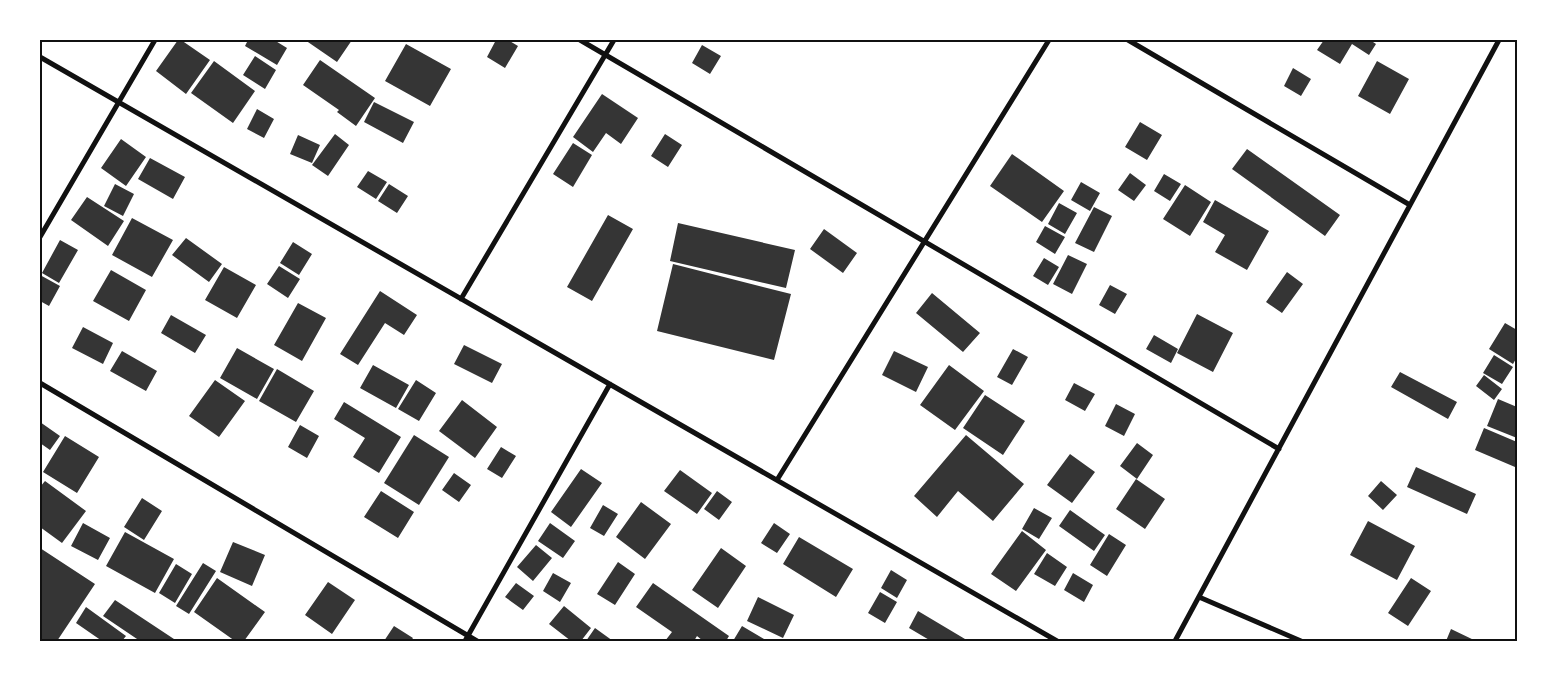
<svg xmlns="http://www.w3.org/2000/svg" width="1557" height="681" font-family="Commissioner,sans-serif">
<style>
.building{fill:#353535}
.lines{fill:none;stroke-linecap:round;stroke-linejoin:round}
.minor{stroke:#111;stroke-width:5}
.neatline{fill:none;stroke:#111;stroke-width:2}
</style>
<rect width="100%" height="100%" fill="#fff"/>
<path class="building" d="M 178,40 L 181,40 L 210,60 L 186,94 L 156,71 Z
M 248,40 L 274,40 L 287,48 L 277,65 L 245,46 Z
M 305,40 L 352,40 L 337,62 Z
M 496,40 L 508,40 L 518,46 L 505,68 L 487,57 Z
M 1324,40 L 1370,40 L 1376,44 L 1369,55 L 1352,44 L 1340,64 L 1317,50 Z
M 406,44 L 451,69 L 430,106 L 385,81 Z
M 702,45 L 721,56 L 710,74 L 692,63 Z
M 255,56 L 276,70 L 265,89 L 243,75 Z
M 320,60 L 375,98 L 356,126 L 337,112 L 339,110 L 303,85 Z
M 214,61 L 255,91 L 233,123 L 191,93 Z
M 1377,61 L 1409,79 L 1390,114 L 1358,96 Z
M 1293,68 L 1311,79 L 1301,96 L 1284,86 Z
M 602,94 L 638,118 L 621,144 L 606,133 L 593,152 L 573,137 Z
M 374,102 L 414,122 L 403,143 L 364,122 Z
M 257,109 L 274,119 L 264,138 L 247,129 Z
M 1140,122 L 1162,135 L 1147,160 L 1125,147 Z
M 335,134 L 349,145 L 328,176 L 312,165 Z
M 665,134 L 682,145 L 668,167 L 651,156 Z
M 298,135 L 320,145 L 312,163 L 290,154 Z
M 121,139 L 146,157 L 126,186 L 101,168 Z
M 573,143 L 592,155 L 573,187 L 553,174 Z
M 1247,149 L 1340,215 L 1325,236 L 1232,169 Z
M 1012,154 L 1064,191 L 1042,222 L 990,186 Z
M 150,158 L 185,177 L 173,199 L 138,179 Z
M 368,171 L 387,182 L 376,199 L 357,187 Z
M 1130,173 L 1146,185 L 1134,201 L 1118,190 Z
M 1164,174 L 1181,184 L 1170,201 L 1154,191 Z
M 1081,182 L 1100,193 L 1090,211 L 1071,200 Z
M 115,184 L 134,194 L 123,216 L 104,206 Z
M 389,184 L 408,196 L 397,213 L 378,201 Z
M 1185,185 L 1211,202 L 1190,236 L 1163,219 Z
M 87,197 L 124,221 L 108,246 L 71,220 Z
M 1215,200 L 1269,231 L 1247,270 L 1215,252 L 1225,235 L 1203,222 Z
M 1059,203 L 1077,213 L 1065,234 L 1048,224 Z
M 1094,207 L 1112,216 L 1094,252 L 1075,243 Z
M 608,215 L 633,229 L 592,301 L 567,287 Z
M 132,218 L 173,240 L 152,277 L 112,255 Z
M 678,223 L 795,250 L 786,288 L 670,261 Z
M 1045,226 L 1065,237 L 1055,254 L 1036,242 Z
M 824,229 L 857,253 L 843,273 L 810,249 Z
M 186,238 L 222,264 L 209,282 L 172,255 Z
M 60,240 L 78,250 L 59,283 L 42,273 Z
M 293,242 L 312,254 L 299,275 L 280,263 Z
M 1068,255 L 1087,264 L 1072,294 L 1053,284 Z
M 1044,258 L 1059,267 L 1048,285 L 1033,276 Z
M 673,264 L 791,294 L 774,360 L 657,331 Z
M 279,266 L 300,279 L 288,298 L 267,284 Z
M 224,267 L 256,285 L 237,318 L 205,300 Z
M 111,270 L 146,290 L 129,321 L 93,301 Z
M 1287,272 L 1303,284 L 1282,313 L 1266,302 Z
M 40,275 L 60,286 L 49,306 L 40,301 Z
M 1110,285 L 1127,294 L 1115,314 L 1099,305 Z
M 380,291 L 417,315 L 404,335 L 385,323 L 358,365 L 340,354 Z
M 932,293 L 980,333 L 963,352 L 916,313 Z
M 298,303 L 326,318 L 302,361 L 274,345 Z
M 1197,314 L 1233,333 L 1213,372 L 1177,353 Z
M 171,315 L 206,335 L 195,353 L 161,333 Z
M 1505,323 L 1517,330 L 1517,357 L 1513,364 L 1489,349 Z
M 83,327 L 113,343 L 103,364 L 72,348 Z
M 1154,335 L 1178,349 L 1171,363 L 1146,349 Z
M 464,345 L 502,364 L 492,383 L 454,364 Z
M 237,348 L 274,369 L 257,399 L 220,378 Z
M 1013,349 L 1028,357 L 1012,385 L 997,377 Z
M 122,351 L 157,371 L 146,391 L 110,371 Z
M 894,351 L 928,367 L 916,392 L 882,375 Z
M 1494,355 L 1513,367 L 1502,384 L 1483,373 Z
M 373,365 L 409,385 L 396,408 L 360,388 Z
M 949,365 L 984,391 L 955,430 L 920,405 Z
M 277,369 L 314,391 L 296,422 L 259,401 Z
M 1400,372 L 1457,402 L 1448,419 L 1391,387 Z
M 1484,375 L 1502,389 L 1494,400 L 1476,386 Z
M 215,380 L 245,401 L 219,437 L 189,416 Z
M 416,380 L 436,393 L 419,421 L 398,409 Z
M 1074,383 L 1095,394 L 1085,411 L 1065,400 Z
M 985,395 L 1025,421 L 1003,455 L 963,428 Z
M 1498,399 L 1517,407 L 1517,438 L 1487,426 Z
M 462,400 L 497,427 L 475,458 L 439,431 Z
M 344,402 L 401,437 L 379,473 L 353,457 L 365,438 L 334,419 Z
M 1116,404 L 1135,414 L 1124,436 L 1105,426 Z
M 40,422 L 60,436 L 50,450 L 40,443 Z
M 300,425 L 319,436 L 307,458 L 288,447 Z
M 1484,428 L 1517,442 L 1517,463 L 1515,467 L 1475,450 Z
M 414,435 L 449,457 L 419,505 L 384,483 Z
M 966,435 L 1024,484 L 993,521 L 958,491 L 937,517 L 914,496 Z
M 65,436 L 99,457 L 77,493 L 43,472 Z
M 1137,443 L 1153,455 L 1137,479 L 1120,466 Z
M 501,447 L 516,456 L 502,478 L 487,469 Z
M 1070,454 L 1095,472 L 1072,503 L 1047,485 Z
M 1416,467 L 1476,494 L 1467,514 L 1407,487 Z
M 581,469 L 602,483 L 571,527 L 551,512 Z
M 680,470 L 712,493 L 697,514 L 664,491 Z
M 454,473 L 471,485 L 459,502 L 442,490 Z
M 1136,479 L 1165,499 L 1145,529 L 1116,509 Z
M 45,481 L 86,511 L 62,543 L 40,527 L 40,487 Z
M 1381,481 L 1397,495 L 1383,510 L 1368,496 Z
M 381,491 L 414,512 L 398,538 L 364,517 Z
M 717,491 L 732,502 L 719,520 L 704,509 Z
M 142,498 L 162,511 L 144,540 L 124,527 Z
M 641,502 L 671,524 L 645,559 L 616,537 Z
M 603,505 L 618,514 L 604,536 L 590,528 Z
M 1034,508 L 1052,518 L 1039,539 L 1022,529 Z
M 1070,510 L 1105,535 L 1094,551 L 1059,526 Z
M 1368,521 L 1415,546 L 1397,580 L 1350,555 Z
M 83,523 L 110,538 L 98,560 L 71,546 Z
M 550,523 L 575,541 L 563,558 L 538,541 Z
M 774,523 L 790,534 L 777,553 L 761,543 Z
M 1022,531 L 1046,550 L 1016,591 L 991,574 Z
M 125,532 L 174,559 L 155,593 L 106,566 Z
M 1109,534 L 1126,545 L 1107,576 L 1090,565 Z
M 799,537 L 853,569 L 836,597 L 783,564 Z
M 233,542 L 265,555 L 252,586 L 220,572 Z
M 536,545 L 552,558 L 533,581 L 517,567 Z
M 40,548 L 95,584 L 57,641 L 40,641 Z
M 721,548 L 746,566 L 718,608 L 692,590 Z
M 1047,553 L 1067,567 L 1055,586 L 1034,574 Z
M 618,562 L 635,574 L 615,605 L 597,594 Z
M 203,563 L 216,571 L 189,614 L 176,606 Z
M 176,564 L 192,574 L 175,603 L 159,593 Z
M 891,570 L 907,580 L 897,598 L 881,588 Z
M 553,573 L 571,583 L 560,602 L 543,591 Z
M 1073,573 L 1093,585 L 1084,602 L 1064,590 Z
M 217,578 L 265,612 L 244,641 L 235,641 L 194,612 Z
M 1411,578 L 1431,591 L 1408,626 L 1388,613 Z
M 328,582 L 355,600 L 332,634 L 305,615 Z
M 516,583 L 534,596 L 523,610 L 505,597 Z
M 653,583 L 729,636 L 726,641 L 703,641 L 697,636 L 694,641 L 665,641 L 672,632 L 636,607 Z
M 880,592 L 897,602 L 885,623 L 868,613 Z
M 758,597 L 794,615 L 783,638 L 747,621 Z
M 115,600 L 177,641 L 140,641 L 103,616 Z
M 564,606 L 591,628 L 581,641 L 571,641 L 549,624 Z
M 86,607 L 126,636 L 122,641 L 102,641 L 76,623 Z
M 918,611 L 965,639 L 964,641 L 931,641 L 909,628 Z
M 394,626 L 413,638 L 411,641 L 384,641 Z
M 742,626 L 764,639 L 763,641 L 733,641 Z
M 595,628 L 613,641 L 586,641 Z
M 1451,629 L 1476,641 L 1446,641 Z"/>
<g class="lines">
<path class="minor" d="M 580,40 L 1279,449
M 1128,40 L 1410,205
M 40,57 L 1057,641
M 40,237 L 155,40
M 461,299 L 614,40
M 40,383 L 477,641
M 777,480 L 1049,40
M 1199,597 L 1301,641
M 465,641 L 610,384
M 1175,641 L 1499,40"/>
</g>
<rect width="1557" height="681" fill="none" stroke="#ffffff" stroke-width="82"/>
<rect x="41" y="41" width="1475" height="599" class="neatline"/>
</svg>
